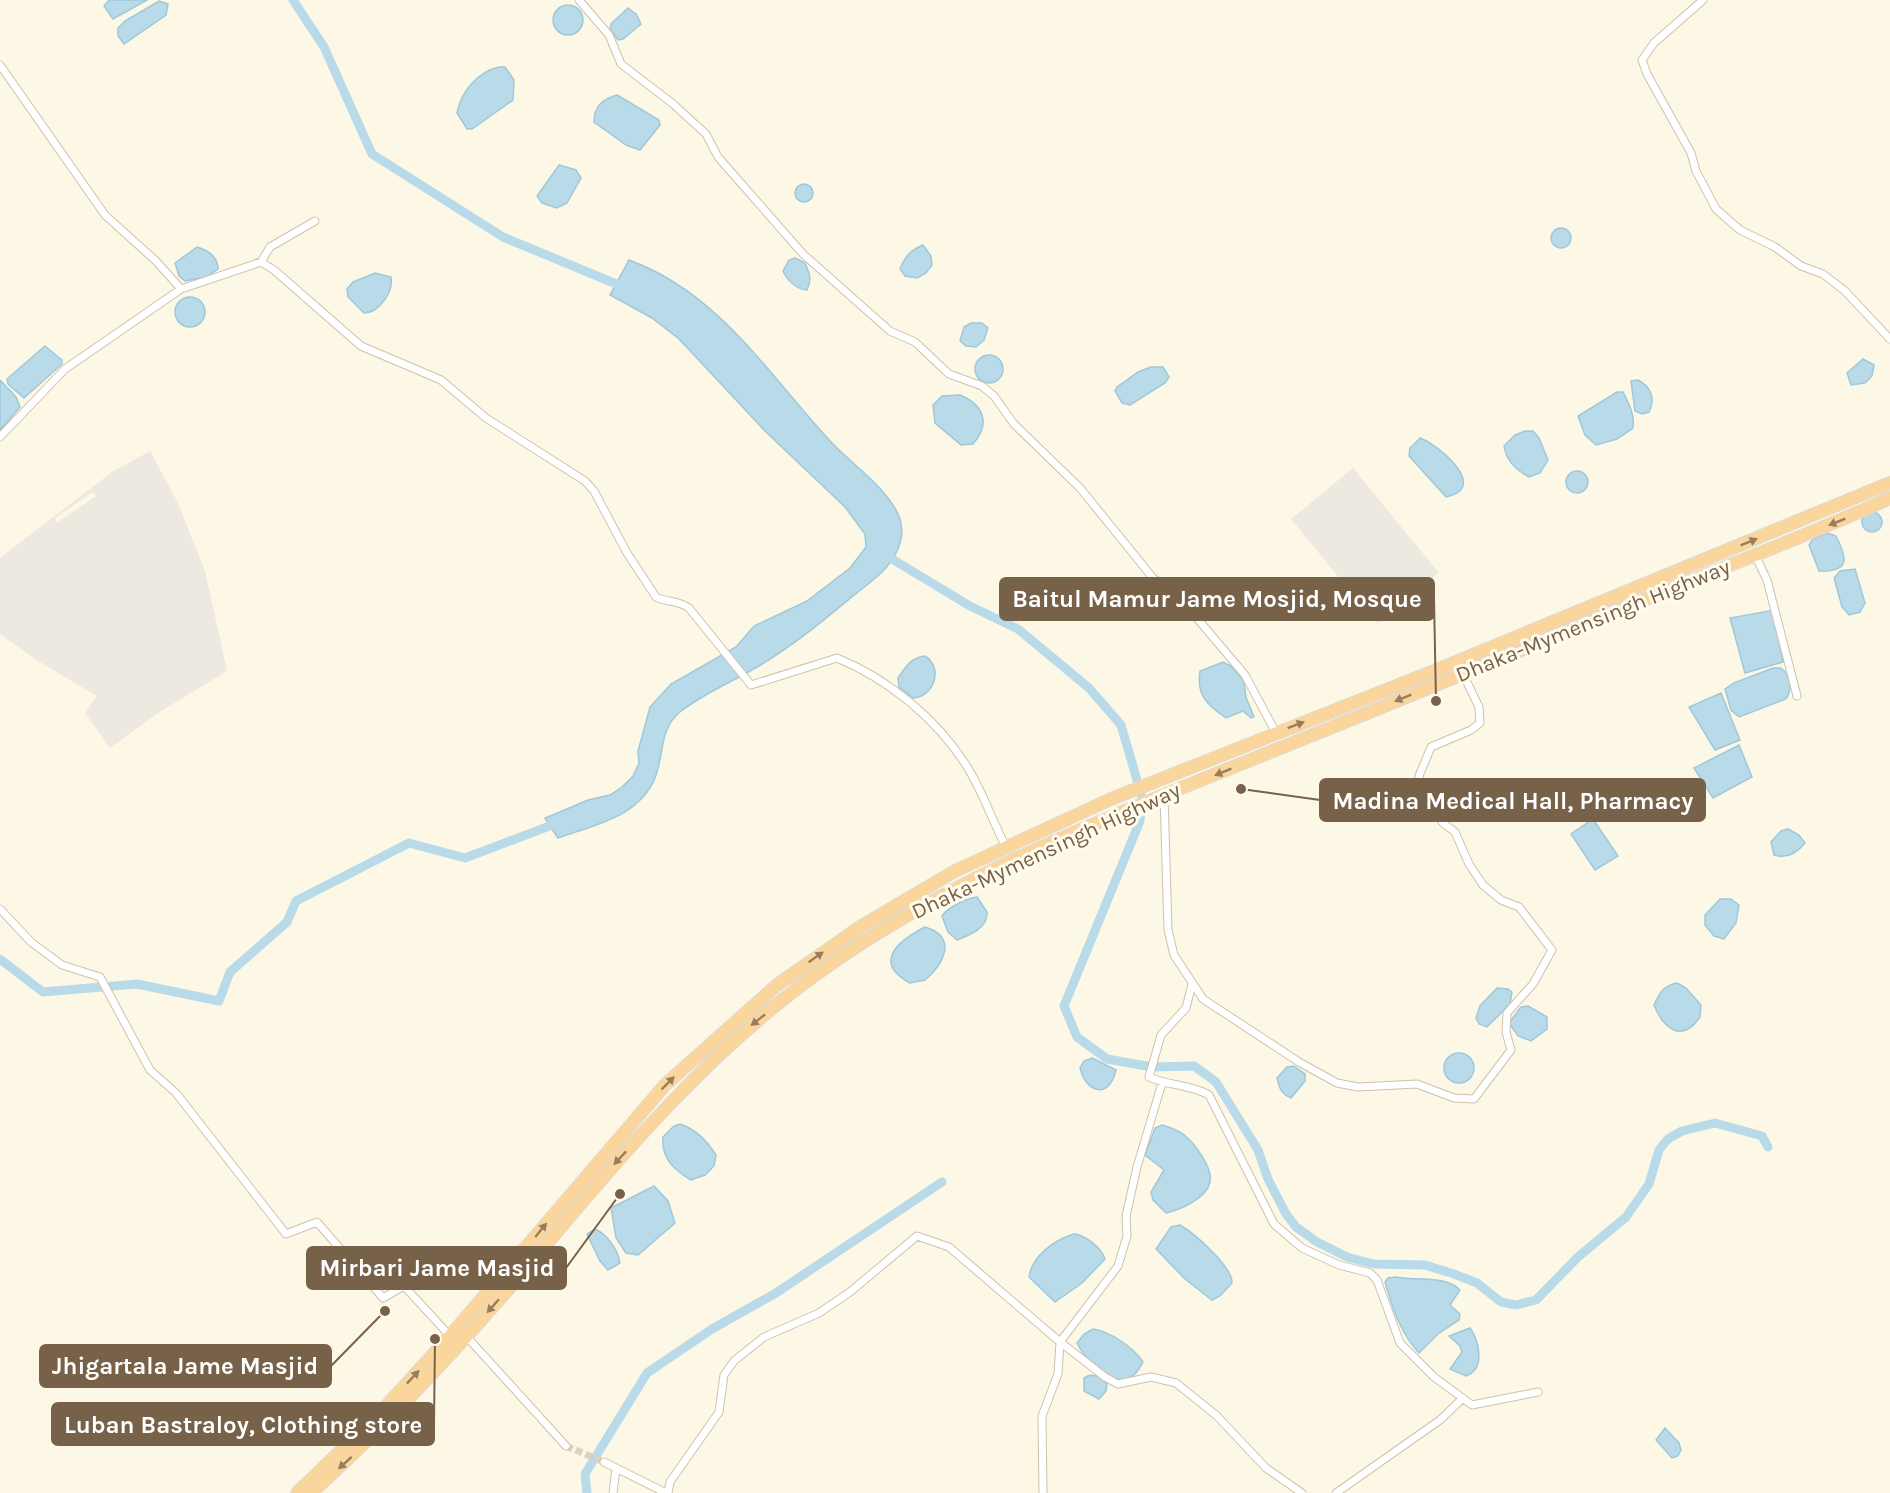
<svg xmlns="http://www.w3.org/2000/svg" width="1890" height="1493" font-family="Karla,sans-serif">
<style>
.industrial{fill:#ede8e0;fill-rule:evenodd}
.water{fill:#b9dae8;stroke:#9fc8da;stroke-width:1.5}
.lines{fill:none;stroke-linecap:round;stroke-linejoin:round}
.canal{stroke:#b9dae8;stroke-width:9}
.minor-tunnel{stroke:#dcd2bf;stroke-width:7;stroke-dasharray:7 3.5;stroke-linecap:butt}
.minor-casing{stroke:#cfc1ab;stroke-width:9}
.trunk-casing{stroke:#dfd9d3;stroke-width:14}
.minor{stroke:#fff;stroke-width:7}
.trunk{stroke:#fbd69c;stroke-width:12}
.oneway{fill:#997e5e}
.labels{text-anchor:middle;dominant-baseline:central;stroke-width:6;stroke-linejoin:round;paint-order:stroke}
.street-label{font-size:22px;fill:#786149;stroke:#fffbed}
.leader{fill:none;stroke:#786149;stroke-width:2}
.callout-dot{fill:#786149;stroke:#fffbed;stroke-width:2}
.callout{fill:#786149;stroke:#786149;stroke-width:2}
.callout-label{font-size:24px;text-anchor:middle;font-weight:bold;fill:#fff}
</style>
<rect width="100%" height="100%" fill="#fdf8e6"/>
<path class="industrial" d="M 150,451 L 177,501 L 205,571 L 227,671 L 158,713 L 110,748 L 85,713 L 97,696 L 38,661 L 0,634 L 0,558 L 112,472 ZM 93,492 L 96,496 L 57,523 L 55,518 Z
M 1353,468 L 1439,573 L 1377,624 L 1291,519 Z"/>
<path class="water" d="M 109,0 L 147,0 L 113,19 L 104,6 Z
M 159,1 L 168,4 L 166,15 L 124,44 L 118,36 L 118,28 L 125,21 Z
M553 20a15 15 0 1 1 30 0a15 15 0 1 1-30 0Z
M 628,8 L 636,14 L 641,24 L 623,39 L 618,40 L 610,29 L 611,24 Z
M 499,67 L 505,67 L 514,80 L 513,100 L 472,129 L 467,129 L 457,113 C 461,92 477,72 499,67 Z
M 617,95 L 659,120 L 660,125 L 640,150 L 626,145 L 594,122 C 594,106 603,99 617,95 Z
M 559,165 L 576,170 L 581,178 L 567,203 L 557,208 L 542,203 L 537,196 Z
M795 193a9 9 0 1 1 18 0a9 9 0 1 1-18 0Z
M1551 238a10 10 0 1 1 20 0a10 10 0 1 1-20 0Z
M 923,245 L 931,256 L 932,265 L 926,273 L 917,278 L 905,276 L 900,269 C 905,256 911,250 923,245 Z
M 197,247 C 208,250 218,257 218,269 L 206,277 L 185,281 L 179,276 L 175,263 Z
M 795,258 L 805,263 C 810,274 812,279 807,290 C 796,289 787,280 783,271 L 789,260 Z
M 629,260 C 720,293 769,376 832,443 C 854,466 886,487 899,516 C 904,529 902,539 897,551 C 888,571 869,583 853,596 C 824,620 794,645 762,664 C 735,681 705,692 680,712 C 659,729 664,756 655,778 C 639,817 594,825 558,838 L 545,818 L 588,800 L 610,795 L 622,787 L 633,776 L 639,763 L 638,751 L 650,707 L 671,684 L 736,647 L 754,626 L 807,601 L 850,568 L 866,547 L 865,534 L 845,507 L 766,432 L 679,339 L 652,318 L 610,295 Z
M 375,273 L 391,277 C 394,291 379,313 364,313 L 348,297 L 347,289 L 353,282 Z
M175 312a15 15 0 1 1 30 0a15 15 0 1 1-30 0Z
M 971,323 L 982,323 L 988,328 L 984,340 L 976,347 L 966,346 L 960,341 L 964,327 Z
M 45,346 L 62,360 L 62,364 L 24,398 L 8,384 L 7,379 Z
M975 369a14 14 0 1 1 28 0a14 14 0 1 1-28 0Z
M 1863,359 L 1874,365 L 1872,376 L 1865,383 L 1851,385 L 1847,373 Z
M 1151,367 L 1163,367 L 1169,377 L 1165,383 L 1130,405 L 1122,403 L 1115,391 L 1117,387 L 1138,372 Z
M 0,380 L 16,397 L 20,407 L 0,430 Z
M 1638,380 C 1651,387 1656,399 1649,412 L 1642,414 L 1635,411 L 1631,381 Z
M 1617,392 L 1623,392 C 1629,404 1635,415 1633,428 L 1617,439 L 1596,445 L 1585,435 L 1578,416 Z
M 960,395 C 984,405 991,424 973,444 L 961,445 L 935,423 L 933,405 L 942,396 Z
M 1525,431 L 1533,431 L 1539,438 L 1548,460 L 1540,473 L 1529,477 C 1516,470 1506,461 1504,446 L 1515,435 Z
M 1420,438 C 1439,445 1490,488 1446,497 L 1409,456 L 1410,448 Z
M1566 482a11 11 0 1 1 22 0a11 11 0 1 1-22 0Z
M1862 522a10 10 0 1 1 20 0a10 10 0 1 1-20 0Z
M 1827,533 L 1836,536 C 1848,559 1850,572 1819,571 L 1809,545 L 1813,539 Z
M 1855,569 L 1865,603 L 1860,612 L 1849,615 L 1842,607 L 1834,578 L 1840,571 Z
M 1774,610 L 1783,662 L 1745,673 L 1730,618 Z
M 925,656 C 944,668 934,697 913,698 L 899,687 L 898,678 C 905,668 911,657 925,656 Z
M 1223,662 L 1231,666 L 1244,681 L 1246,697 L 1254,717 L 1251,718 L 1243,711 L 1226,718 C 1207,705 1196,695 1200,671 Z
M 1773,668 L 1781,668 C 1791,676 1793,688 1786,699 L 1739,717 L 1731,710 L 1725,689 L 1734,683 Z
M 1721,693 L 1740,740 L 1715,750 L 1689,707 Z
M 1739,745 L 1752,777 L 1713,798 L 1694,768 Z
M 1593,819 L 1618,856 L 1595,870 L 1571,834 Z
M 1788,829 L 1799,835 L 1805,843 C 1797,853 1787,859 1774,855 L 1771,842 L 1781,831 Z
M 977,897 L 987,912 C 988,928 970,935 957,940 L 948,932 L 942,916 C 948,907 966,898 977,897 Z
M 1720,899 L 1731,899 L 1739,905 L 1736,923 L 1724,939 L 1714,936 L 1705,925 L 1705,915 Z
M 925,927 C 958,937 944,964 925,980 L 910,983 C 872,962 898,941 925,927 Z
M 1677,983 L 1686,988 L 1701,1005 L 1700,1017 C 1682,1044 1663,1028 1654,1005 C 1660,992 1663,986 1677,983 Z
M 1497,988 L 1508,989 L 1512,992 L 1510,1004 L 1487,1027 L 1479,1024 L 1476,1018 L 1480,1006 Z
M 1528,1006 L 1547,1017 L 1547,1029 L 1531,1041 L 1518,1036 L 1509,1023 L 1521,1007 Z
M1444 1068a15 15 0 1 1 30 0a15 15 0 1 1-30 0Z
M 1092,1058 L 1116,1070 C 1109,1100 1086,1093 1080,1068 L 1084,1061 Z
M 1294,1066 L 1305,1074 L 1305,1081 L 1291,1098 C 1281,1094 1279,1087 1277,1078 L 1287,1067 Z
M 680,1124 C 697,1130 706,1140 716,1155 L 714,1166 L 705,1175 L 691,1180 C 674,1170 661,1158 663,1137 L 674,1126 Z
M 1162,1125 C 1169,1127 1177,1130 1183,1134 C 1194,1142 1213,1168 1210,1182 C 1207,1198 1180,1210 1166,1213 L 1153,1200 L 1151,1192 L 1164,1170 L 1145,1155 L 1155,1128 Z
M 654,1186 L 668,1201 L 675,1223 L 638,1255 L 626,1253 L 616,1238 L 611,1208 Z
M 1180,1225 C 1194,1233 1233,1267 1232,1283 L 1220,1296 L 1212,1300 L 1185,1279 L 1156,1249 L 1171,1227 Z
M 595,1229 C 607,1234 618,1250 620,1263 L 608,1270 L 600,1261 L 587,1234 Z
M 1074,1234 C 1085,1235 1101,1247 1105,1259 L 1082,1283 L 1055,1302 L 1029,1277 C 1032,1256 1054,1240 1074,1234 Z
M 1395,1277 C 1414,1281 1446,1275 1460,1290 L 1450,1305 L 1460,1314 L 1459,1320 L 1439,1333 L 1419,1353 C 1401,1334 1392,1307 1385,1282 L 1388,1278 Z
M 1470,1328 C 1479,1341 1486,1369 1466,1376 L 1450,1369 L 1462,1352 L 1460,1346 L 1449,1336 Z
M 1093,1329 C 1111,1332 1133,1347 1143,1362 C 1139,1369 1135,1377 1126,1379 C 1109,1383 1083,1357 1077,1343 L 1084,1334 Z
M 1090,1375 L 1101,1377 L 1107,1384 L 1106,1391 L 1099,1399 L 1084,1391 L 1084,1378 Z
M 1665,1428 L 1679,1443 L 1681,1450 L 1678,1456 L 1672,1458 L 1656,1440 Z"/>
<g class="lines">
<path class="canal" d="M 293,0 L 324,47 L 372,154 L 503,237 L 626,288
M 882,553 L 970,606 L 1018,629 L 1089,688 L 1121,725 L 1142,797 L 1140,821 L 1064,1006 L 1077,1037 L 1107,1059 L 1152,1067 L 1194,1066 L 1216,1082 L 1258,1150 L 1268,1179 L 1286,1214 L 1296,1227 L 1317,1242 L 1347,1257 L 1373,1264 L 1425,1265 L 1454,1274 L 1477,1283 L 1501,1302 L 1516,1305 L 1536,1300 L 1578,1257 L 1626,1217 L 1649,1184 L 1659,1150 L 1668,1139 L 1682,1131 L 1715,1123 L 1762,1136 L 1768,1147
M 0,959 L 43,992 L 137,984 L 219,1001 L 230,972 L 287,922 L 296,901 L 409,843 L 465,858 L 560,822
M 587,1493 L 585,1474 L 647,1373 L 712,1329 L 776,1293 L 942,1182"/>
<path class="minor-tunnel" d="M 566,1446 L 604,1462"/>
<defs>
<path id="minor" d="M 579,0 L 609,35 L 621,64 L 672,103 L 706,134 L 718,157 L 803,254 L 890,331 L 915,342 L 949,374 L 982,386 L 994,396 L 1014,424 L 1080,488 L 1153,578 L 1170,590 L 1196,617 L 1245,675 L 1276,733
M 1703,0 L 1654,43 L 1642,60 L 1647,74 L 1691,153 L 1696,171 L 1716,209 L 1740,230 L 1775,247 L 1801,266 L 1823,274 L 1845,291 L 1890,339
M 0,65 L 105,215 L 156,261 L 181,289
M 261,262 L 270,247 L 315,221
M 0,437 L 65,369 L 181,289 L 261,262 L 274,270 L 361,346 L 441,380 L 486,418 L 585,481 L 594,491 L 627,553 L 656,597 C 668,603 678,600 689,608 L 751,685 L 837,658 C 888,679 936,718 966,765 C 982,790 992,820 1006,847
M 1755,555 L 1767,580 L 1797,696
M 1164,795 L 1168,930 L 1174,955 L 1203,999 L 1299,1062 L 1337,1083 L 1358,1087 L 1417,1084 L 1454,1098 L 1474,1099 L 1511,1050 L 1506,1032 L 1507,1013 L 1533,984 L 1552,950 L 1519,907 L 1501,900 L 1483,885 L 1469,864 L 1455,832 L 1443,823 L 1423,795 L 1419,776 L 1431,747 L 1471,730 L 1480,723 L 1479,707 L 1463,674
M 0,909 L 31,942 L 62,965 L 100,977 L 150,1070 L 176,1093 L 286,1234 L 317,1222 L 383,1298 L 404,1286 L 450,1336
M 1192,984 L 1186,1008 L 1161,1035 L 1149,1077 C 1168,1086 1190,1084 1209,1095 L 1274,1224 L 1302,1248 L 1339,1265 L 1370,1273 L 1377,1280 L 1400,1343 L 1434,1377 L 1472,1405 L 1538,1392
M 1162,1083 L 1137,1167 L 1126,1216 L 1127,1236 L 1118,1266 L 1060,1342 L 1105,1377 L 1118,1384 L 1151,1377 L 1176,1383 L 1216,1415 L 1266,1468 L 1302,1493
M 467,1337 L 566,1446
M 604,1462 L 666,1493
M 613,1493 L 616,1468
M 668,1493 L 670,1482 L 719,1412 L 724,1375 L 734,1361 L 764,1337 L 819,1313 L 850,1292 L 917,1236 L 949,1247 L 1060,1342 L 1058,1374 L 1042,1416 L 1043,1493
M 1336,1493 L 1440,1420 L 1463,1398"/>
<path id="trunk" d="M 297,1493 L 378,1415 L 450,1336 L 665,1085 L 777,985 L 860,927 L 955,871 L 1111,799 L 1439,669 L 1890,483
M 311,1493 C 389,1423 461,1345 529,1265 C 619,1158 709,1049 825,968 C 952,877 1109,817 1253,759 C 1395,702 1537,644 1678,586 C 1749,557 1821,530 1890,498"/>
</defs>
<use href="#minor" class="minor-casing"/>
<use href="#trunk" class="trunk-casing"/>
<use href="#minor" class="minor"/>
<use href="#trunk" class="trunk"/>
</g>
<defs><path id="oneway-solid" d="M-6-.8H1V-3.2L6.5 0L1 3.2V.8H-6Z" transform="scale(1.5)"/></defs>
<g class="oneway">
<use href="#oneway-solid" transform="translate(1837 522) rotate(158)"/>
<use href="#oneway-solid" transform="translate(1749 542) rotate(-22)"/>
<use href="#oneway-solid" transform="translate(1403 698) rotate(158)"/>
<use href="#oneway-solid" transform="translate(1296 725) rotate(-21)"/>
<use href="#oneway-solid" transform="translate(1223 772) rotate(158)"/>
<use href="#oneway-solid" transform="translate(816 957) rotate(-35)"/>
<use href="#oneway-solid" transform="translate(758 1020) rotate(142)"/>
<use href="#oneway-solid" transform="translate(668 1083) rotate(-45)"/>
<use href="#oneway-solid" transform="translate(620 1158) rotate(133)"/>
<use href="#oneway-solid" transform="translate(541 1230) rotate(-51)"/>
<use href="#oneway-solid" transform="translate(493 1306) rotate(131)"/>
<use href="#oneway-solid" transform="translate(413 1377) rotate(-47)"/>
<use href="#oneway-solid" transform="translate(345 1463) rotate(138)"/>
</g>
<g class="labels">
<g class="street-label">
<text transform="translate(1593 621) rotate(-22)">Dhaka-Mymensingh Highway</text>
<text transform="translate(1046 851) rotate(-25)">Dhaka-Mymensingh Highway</text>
</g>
</g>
<path class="leader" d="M1436 701L1434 599M1241 789L1320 800M620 1194L566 1268M385 1311L331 1366M435 1339L434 1424"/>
<g class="callout-dot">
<circle cx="1436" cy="701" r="6"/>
<circle cx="1241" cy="789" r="6"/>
<circle cx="620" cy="1194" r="6"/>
<circle cx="385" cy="1311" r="6"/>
<circle cx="435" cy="1339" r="6"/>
</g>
<g class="callout">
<rect x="1000" y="578" width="434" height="42" rx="6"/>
<rect x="1320" y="779" width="385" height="42" rx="6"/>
<rect x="307" y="1247" width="259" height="42" rx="6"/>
<rect x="40" y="1345" width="291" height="42" rx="6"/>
<rect x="52" y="1403" width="382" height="42" rx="6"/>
</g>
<g class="callout-label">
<text x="1217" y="607">Baitul Mamur Jame Mosjid, Mosque</text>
<text x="1513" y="809">Madina Medical Hall, Pharmacy</text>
<text x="437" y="1276">Mirbari Jame Masjid</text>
<text x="185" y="1374">Jhigartala Jame Masjid</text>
<text x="243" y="1433">Luban Bastraloy, Clothing store</text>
</g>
</svg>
